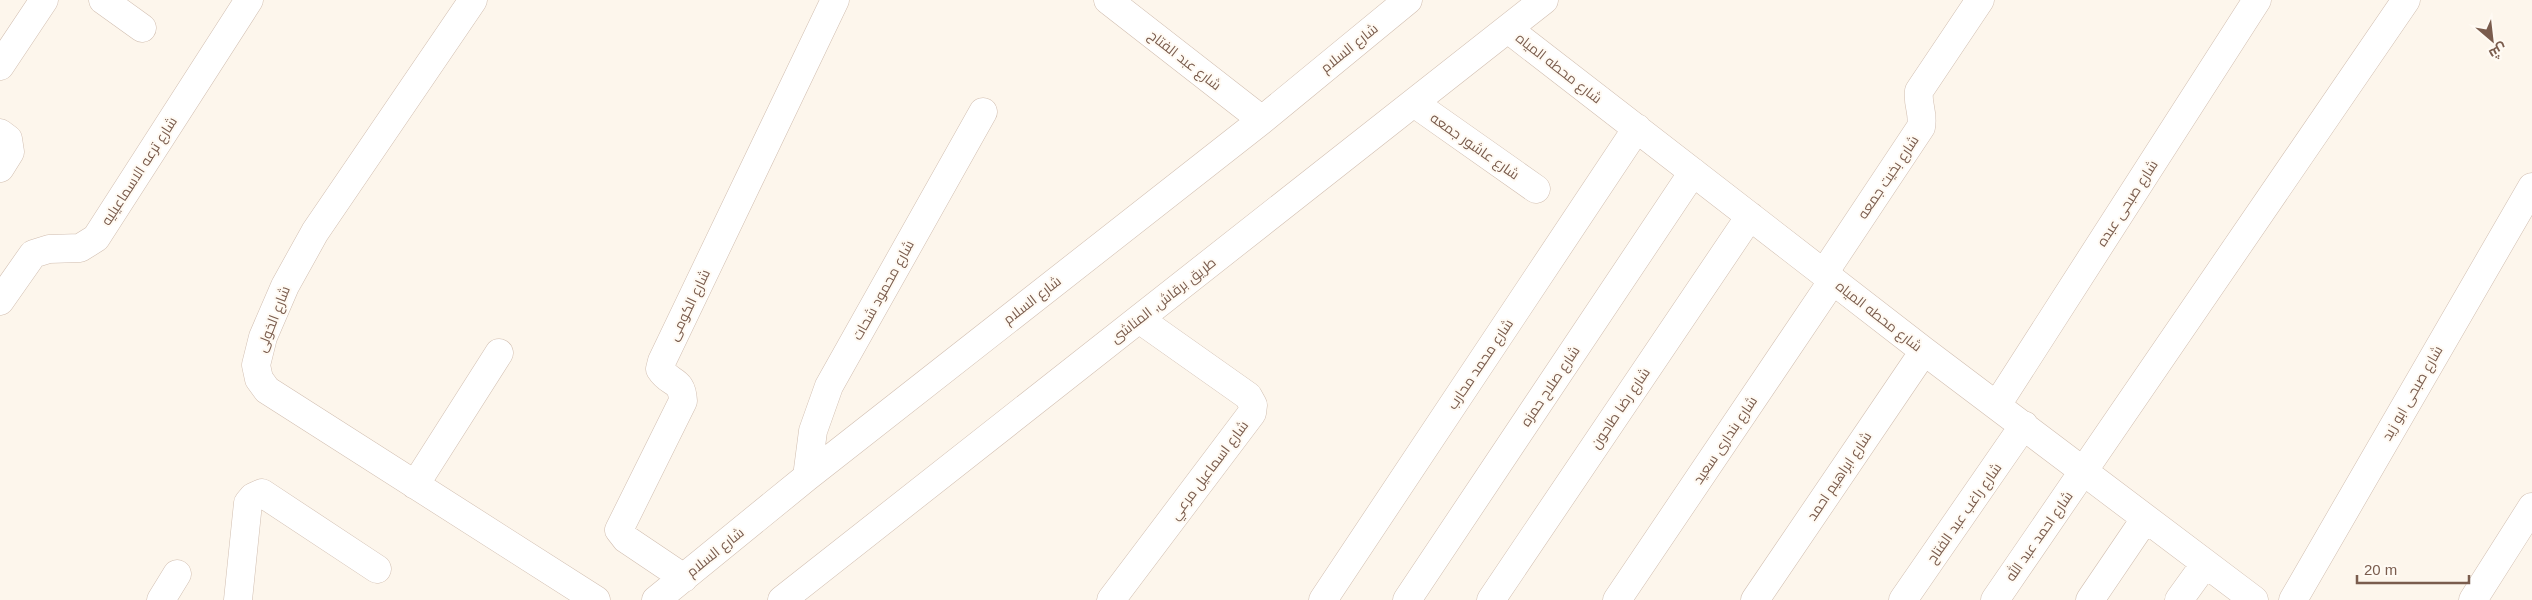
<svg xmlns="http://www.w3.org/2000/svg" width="2532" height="600" font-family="Helvetica,Cairo,sans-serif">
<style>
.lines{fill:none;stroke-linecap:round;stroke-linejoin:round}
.minor-casing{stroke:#d1beb0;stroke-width:29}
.minor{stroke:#fff;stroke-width:28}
.labels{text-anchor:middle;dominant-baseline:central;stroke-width:4;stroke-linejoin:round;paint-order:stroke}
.street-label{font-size:14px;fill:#7a5c4d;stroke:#fffaf3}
</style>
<rect width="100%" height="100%" fill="#fdf6ec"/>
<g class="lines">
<defs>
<path id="minor" d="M 103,0 L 142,28
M 473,0 L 315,232 L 285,286 L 263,337 L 256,365 L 259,379 L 267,390 L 596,600
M 1108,0 L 1262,120
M 1508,29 L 1924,351 L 2254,600
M 0,66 L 44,0
M 1414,103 L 1536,189
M 0,133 L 8,139 L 10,152 L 0,168
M 1824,273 L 1921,127 C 1924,114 1917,104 1919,91 L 1980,0
M 0,301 L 33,254 L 49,249 L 80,248 L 96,238 L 249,0
M 1997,405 L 2257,0
M 807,477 L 813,431 L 829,386 L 983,112
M 415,485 L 499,353
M 684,578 L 626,539 L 619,530 L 683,401 C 682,378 670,385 660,369 L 662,361 L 835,0
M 161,600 L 177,574
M 238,600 L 248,503 L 253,497 L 262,493 L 377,569
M 656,600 L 807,477 L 1262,120 L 1408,0
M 782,600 L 1544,0
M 1111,600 L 1252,413 L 1253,405 L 1248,396 L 1139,319
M 1323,600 L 1637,128
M 1407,600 L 1693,172
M 1491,600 L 1750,216
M 1617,600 L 1833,280
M 1755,600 L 1924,351
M 1903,600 L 2024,425
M 1995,600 L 2406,0
M 2090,600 L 2145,519
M 2179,600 L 2205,564
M 2293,600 L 2532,187
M 2473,600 L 2532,507"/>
</defs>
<use href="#minor" class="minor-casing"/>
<use href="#minor" class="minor"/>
</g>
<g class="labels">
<g class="street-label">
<text transform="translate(1349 48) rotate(-39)">شارع السلام</text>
<text transform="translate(1185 60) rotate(38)">شارع عبد الفتاح</text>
<text transform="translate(1559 68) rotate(38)">شارع محطه المياه</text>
<text transform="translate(1475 146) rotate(35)">شارع عاشور جمعه</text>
<text transform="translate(139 171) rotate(-57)">شارع ترعه الاسماعيليه</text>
<text transform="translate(1888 177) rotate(-56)">شارع بخيت جمعه</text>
<text transform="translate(2127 203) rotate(-57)">شارع صبحى عبده</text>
<text transform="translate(883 290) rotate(-61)">شارع محمود شحات</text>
<text transform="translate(1032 300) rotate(-38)">شارع السلام</text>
<text transform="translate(1163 300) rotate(-38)">طريق برقاش, المناشى</text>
<text transform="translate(689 305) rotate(-64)">شارع الكومى</text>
<text transform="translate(1879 316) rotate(38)">شارع محطه المياه</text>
<text transform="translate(273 319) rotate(-69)">شارع الخولى</text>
<text transform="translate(1480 364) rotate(-56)">شارع محمد محارب</text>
<text transform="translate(1550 386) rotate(-56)">شارع صلاح حمزه</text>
<text transform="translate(2412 393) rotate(-60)">شارع صبحى ابو زيد</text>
<text transform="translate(1620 408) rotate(-56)">شارع رضا طاحون</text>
<text transform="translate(1725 440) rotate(-56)">شارع بندارى سعيد</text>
<text transform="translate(1209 470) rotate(-53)">شارع اسماعيل مرعي</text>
<text transform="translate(1839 476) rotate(-56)">شارع ابراهيم احمد</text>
<text transform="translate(1964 513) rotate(-55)">شارع راغب عبد الفتاح</text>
<text transform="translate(2039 536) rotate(-55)">شارع احمد عبد الله</text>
<text transform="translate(715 552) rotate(-39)">شارع السلام</text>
</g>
</g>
<g transform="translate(2492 40) rotate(152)" stroke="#fffaf3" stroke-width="4" paint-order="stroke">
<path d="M0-4L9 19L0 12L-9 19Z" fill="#7a5c4d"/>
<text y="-8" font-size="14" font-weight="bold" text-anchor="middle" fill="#7a5c4d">ش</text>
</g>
<path d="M2357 575v8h112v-8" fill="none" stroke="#7a5c4d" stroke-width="2.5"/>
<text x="2364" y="575" font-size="15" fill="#7a5c4d" stroke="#fffaf3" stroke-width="4" paint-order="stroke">20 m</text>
</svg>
